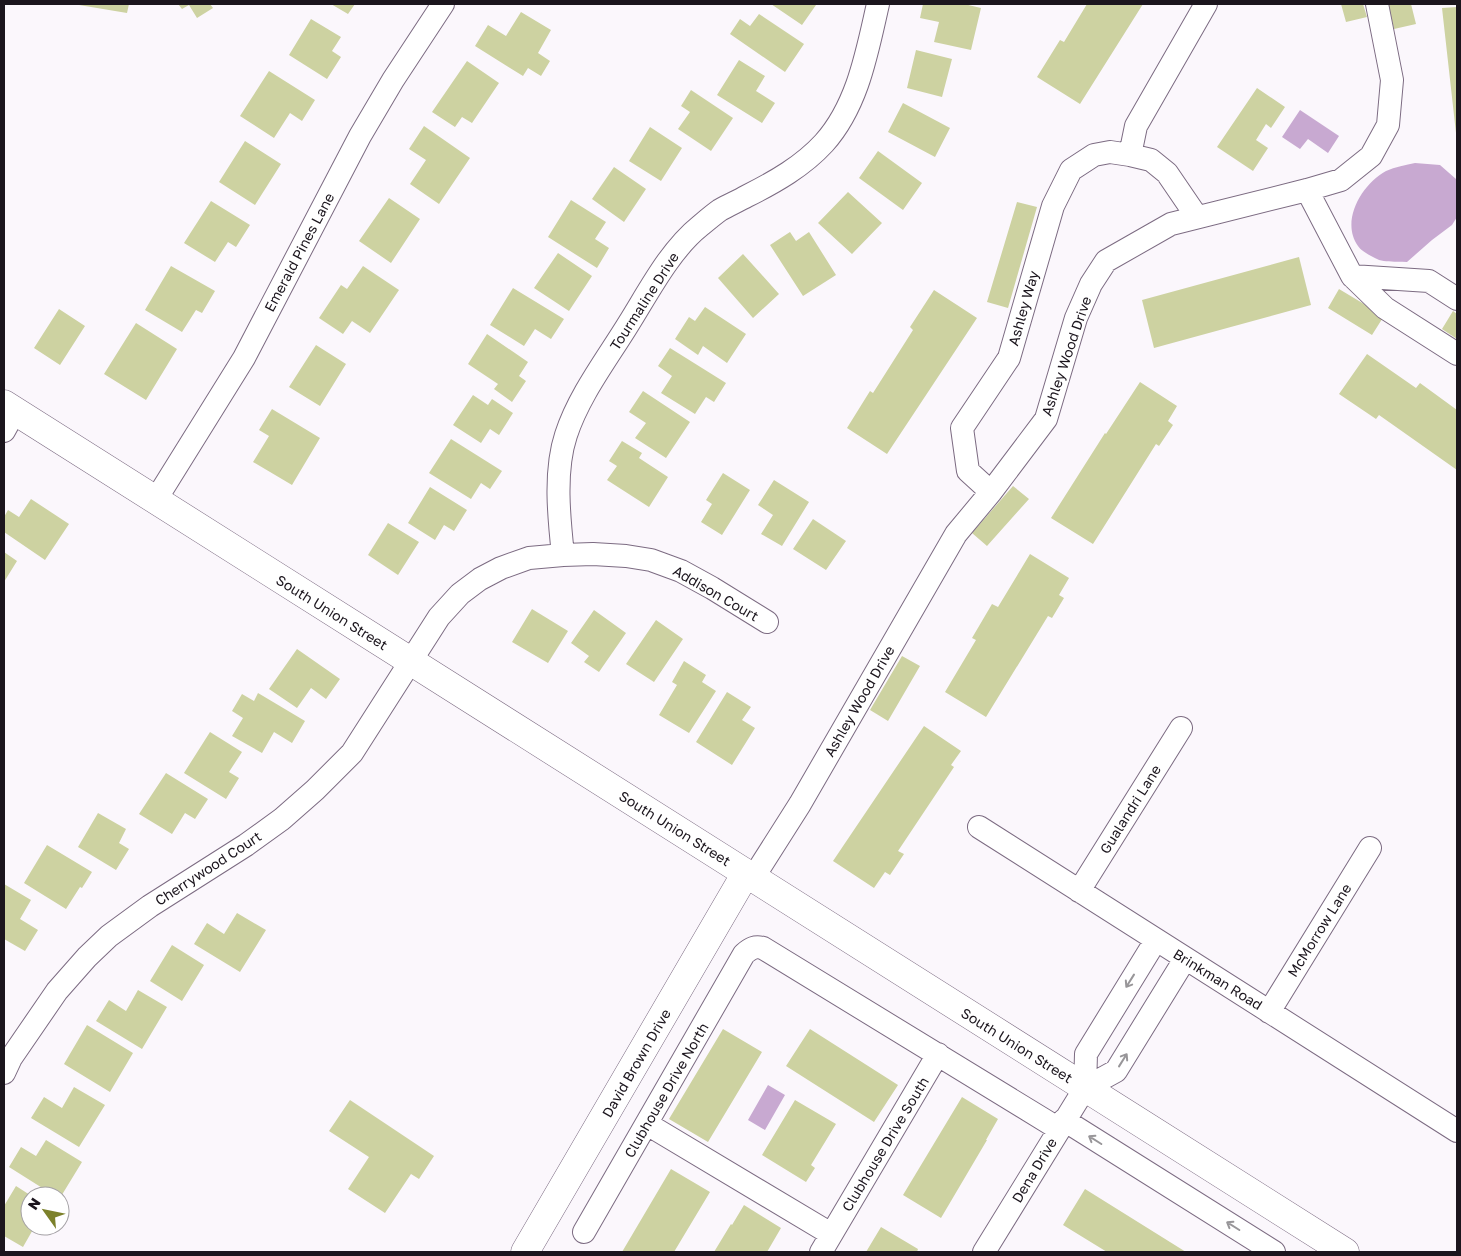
<svg xmlns="http://www.w3.org/2000/svg" width="1461" height="1256" font-family="'Golos Text',sans-serif">
<style>
.water{fill:#c8a9d1}
.building{fill:#cdd2a1}
.lines{fill:none;stroke-linecap:round;stroke-linejoin:round}
.minor-casing{stroke:#7c6b82;stroke-width:24}
.tertiary-casing{stroke:#7c6b82;stroke-width:29}
.minor{stroke:#fff;stroke-width:22}
.tertiary{stroke:#fff;stroke-width:28}
.oneway{stroke:#989699}
.labels{text-anchor:middle;dominant-baseline:central;stroke-width:4.5;stroke-linejoin:round;paint-order:stroke}
.street-label{font-size:14px;fill:#1b151d;stroke:#fff}
</style>
<rect width="100%" height="100%" fill="#fbf7fc"/>
<path class="water" d="M 1300,110 L 1339,136 L 1328,153 L 1308,139 L 1300,149 L 1282,137 Z
M 1415,163 L 1440,165 L 1456,179 L 1457,181 L 1457,217 L 1452,225 L 1432,240 L 1407,262 C 1398,261 1385,263 1377,259 C 1371,256 1361,251 1358,246 C 1340,221 1362,184 1386,171 C 1395,167 1406,165 1415,163 Z
M 768,1085 L 785,1095 L 765,1130 L 748,1120 Z"/>
<path class="building" d="M 79,4 L 129,4 L 127,13 L 79,5 Z
M 178,4 L 210,4 L 213,8 L 197,18 L 189,5 L 182,9 Z
M 331,4 L 355,4 L 348,14 Z
M 771,4 L 815,4 L 816,5 L 802,25 Z
M 923,4 L 964,4 L 981,8 L 971,50 L 934,42 L 939,22 L 920,18 Z
M 1087,4 L 1143,4 L 1080,104 L 1037,77 L 1060,40 L 1064,42 Z
M 1341,4 L 1363,4 L 1367,17 L 1346,22 Z
M 1388,4 L 1411,4 L 1416,24 L 1394,29 Z
M 1457,7 L 1457,133 L 1456,133 L 1442,8 Z
M 521,12 L 551,30 L 538,53 L 550,61 L 541,76 L 528,68 L 523,76 L 475,46 L 488,25 L 506,36 Z
M 759,14 L 804,44 L 785,72 L 730,34 L 740,19 L 750,26 Z
M 311,19 L 341,37 L 332,51 L 341,57 L 327,79 L 289,55 Z
M 916,50 L 952,59 L 942,97 L 907,88 Z
M 739,60 L 765,76 L 756,91 L 775,103 L 762,123 L 717,95 Z
M 467,61 L 499,83 L 472,123 L 462,117 L 455,127 L 432,112 Z
M 269,71 L 315,100 L 302,121 L 290,113 L 274,138 L 240,116 Z
M 1257,88 L 1285,107 L 1271,128 L 1266,124 L 1256,140 L 1268,148 L 1253,171 L 1217,147 Z
M 691,90 L 733,118 L 711,151 L 678,129 L 690,112 L 681,106 Z
M 903,103 L 950,128 L 935,157 L 888,132 Z
M 424,126 L 470,158 L 439,204 L 410,184 L 426,160 L 409,149 Z
M 650,127 L 682,148 L 661,181 L 629,161 Z
M 245,141 L 281,164 L 255,205 L 219,182 Z
M 878,151 L 922,183 L 903,210 L 859,178 Z
M 614,167 L 646,189 L 624,222 L 592,199 Z
M 848,192 L 882,223 L 852,254 L 818,223 Z
M 389,198 L 420,219 L 391,263 L 359,241 Z
M 571,200 L 606,222 L 595,239 L 609,248 L 597,268 L 548,237 Z
M 211,201 L 250,225 L 236,247 L 228,242 L 215,262 L 184,243 Z
M 1017,202 L 1037,207 L 1008,308 L 987,302 Z
M 790,232 L 796,241 L 809,232 L 836,275 L 803,296 L 770,245 Z
M 558,253 L 592,276 L 569,311 L 534,288 Z
M 743,254 L 779,294 L 753,318 L 718,278 Z
M 1299,257 L 1311,305 L 1154,348 L 1142,300 Z
M 171,266 L 215,291 L 202,313 L 196,310 L 182,332 L 145,310 Z
M 363,266 L 399,290 L 370,333 L 352,321 L 343,334 L 319,318 L 341,285 L 347,289 Z
M 513,288 L 564,319 L 551,339 L 535,329 L 524,346 L 490,325 Z
M 1339,289 L 1384,316 L 1372,335 L 1328,308 Z
M 934,290 L 977,318 L 887,454 L 847,428 L 870,391 L 873,393 L 913,330 L 910,327 Z
M 705,307 L 746,334 L 727,363 L 703,346 L 698,355 L 675,339 L 689,317 L 695,321 Z
M 59,309 L 85,326 L 60,365 L 34,348 Z
M 1453,311 L 1457,314 L 1457,339 L 1442,329 Z
M 136,323 L 177,349 L 146,400 L 104,374 Z
M 487,334 L 528,362 L 519,376 L 526,381 L 512,402 L 494,389 L 498,384 L 468,364 Z
M 316,345 L 346,364 L 320,406 L 289,387 Z
M 670,348 L 726,383 L 714,402 L 706,397 L 695,414 L 661,393 L 672,376 L 658,366 Z
M 1367,354 L 1416,388 L 1420,383 L 1457,410 L 1457,470 L 1379,415 L 1376,419 L 1339,394 Z
M 1140,382 L 1177,406 L 1168,421 L 1173,425 L 1159,446 L 1156,444 L 1093,544 L 1051,518 L 1105,433 L 1106,434 Z
M 643,391 L 690,422 L 666,458 L 635,438 L 646,423 L 629,412 Z
M 473,395 L 488,405 L 492,399 L 513,413 L 499,435 L 490,429 L 481,443 L 453,425 Z
M 272,409 L 320,438 L 292,485 L 253,462 L 269,436 L 259,430 Z
M 451,439 L 502,471 L 490,489 L 481,483 L 471,499 L 429,473 Z
M 622,441 L 642,453 L 639,458 L 668,477 L 649,507 L 607,480 L 617,466 L 609,461 Z
M 723,473 L 750,490 L 722,535 L 701,522 L 712,504 L 706,500 Z
M 774,480 L 809,502 L 782,546 L 761,534 L 773,515 L 758,505 Z
M 1013,486 L 1029,499 L 987,546 L 972,533 Z
M 430,487 L 467,510 L 454,531 L 444,525 L 435,540 L 408,523 Z
M 31,499 L 69,524 L 45,560 L 4,532 L 4,517 L 8,510 L 19,517 Z
M 813,519 L 846,541 L 826,570 L 793,549 Z
M 388,523 L 419,542 L 398,575 L 368,555 Z
M 4,552 L 17,561 L 4,582 Z
M 1030,554 L 1069,578 L 1059,595 L 1064,598 L 1052,618 L 1048,616 L 986,717 L 945,692 L 976,640 L 972,638 L 992,604 L 998,607 Z
M 532,609 L 568,631 L 548,663 L 512,642 Z
M 594,610 L 626,633 L 599,672 L 584,662 L 589,656 L 571,643 Z
M 656,620 L 683,639 L 654,682 L 626,664 Z
M 297,649 L 340,679 L 326,699 L 311,688 L 297,708 L 269,689 Z
M 902,656 L 920,666 L 888,721 L 870,710 Z
M 684,661 L 706,675 L 702,682 L 716,691 L 689,733 L 659,715 L 677,685 L 672,682 Z
M 727,692 L 751,707 L 742,720 L 755,728 L 732,765 L 696,742 Z
M 258,693 L 305,721 L 292,743 L 274,732 L 262,753 L 232,736 L 243,718 L 232,711 L 242,694 L 254,701 Z
M 924,726 L 961,751 L 951,765 L 954,767 L 898,851 L 904,854 L 890,875 L 885,872 L 874,888 L 833,861 Z
M 210,732 L 242,752 L 229,772 L 239,778 L 226,799 L 184,773 Z
M 166,773 L 208,799 L 195,819 L 185,813 L 172,834 L 139,814 Z
M 98,813 L 126,829 L 119,843 L 129,849 L 116,870 L 78,847 Z
M 47,845 L 92,872 L 82,888 L 80,887 L 66,909 L 24,883 Z
M 4,884 L 31,900 L 20,919 L 38,930 L 25,951 L 4,939 Z
M 237,913 L 266,930 L 240,972 L 194,944 L 207,923 L 224,934 Z
M 172,945 L 204,965 L 182,1001 L 150,981 Z
M 138,990 L 167,1007 L 142,1049 L 96,1021 L 109,1000 L 126,1011 Z
M 87,1025 L 133,1053 L 110,1092 L 64,1064 Z
M 723,1029 L 762,1052 L 708,1142 L 669,1119 Z
M 810,1029 L 898,1085 L 874,1122 L 786,1066 Z
M 74,1087 L 105,1105 L 79,1147 L 31,1118 L 44,1097 L 62,1108 Z
M 962,1097 L 998,1119 L 986,1140 L 987,1140 L 941,1218 L 903,1195 Z
M 350,1100 L 434,1156 L 419,1179 L 411,1174 L 385,1213 L 348,1189 L 369,1157 L 329,1131 Z
M 795,1100 L 836,1124 L 811,1165 L 815,1168 L 806,1182 L 762,1155 Z
M 46,1140 L 82,1162 L 60,1198 L 60,1196 L 55,1196 L 9,1167 L 21,1147 L 36,1156 Z
M 671,1169 L 710,1192 L 674,1252 L 622,1252 Z
M 16,1186 L 30,1195 L 30,1226 L 35,1226 L 23,1247 L 4,1236 L 4,1206 Z
M 1085,1189 L 1186,1252 L 1107,1252 L 1063,1225 Z
M 744,1205 L 781,1228 L 767,1252 L 714,1252 L 731,1224 L 732,1225 Z
M 881,1227 L 918,1249 L 917,1252 L 866,1252 Z"/>
<g class="lines">
<defs>
<path id="minor" d="M 1130,155 L 1136,126 L 1206,4
M 1307,190 L 1352,276 L 1385,308 L 1457,354
M 1352,276 L 1429,281 L 1457,299
M 4,431 L 15,411
M 991,492 L 968,471 L 962,428 L 1009,358 L 1053,206 L 1071,170 L 1094,155 L 1110,152 L 1130,155 L 1151,160 L 1167,173 L 1197,217
M 155,501 L 244,358 L 360,136 L 393,80 L 443,4
M 563,555 C 559,518 554,471 566,435 C 579,395 607,359 629,323 C 649,291 670,250 700,226 C 706,221 713,215 720,210 C 729,205 738,201 747,196 C 775,182 803,166 824,143 C 858,105 867,52 878,4
M 979,827 L 1457,1131
M 753,878 L 800,804 L 956,534 L 991,492 L 1046,419 L 1076,318 L 1091,284 L 1106,261 L 1171,224 L 1307,190 L 1341,180 L 1371,156 L 1388,125 L 1392,80 L 1377,4
M 1079,891 L 1181,728
M 1269,1012 L 1370,848
M 4,1073 L 11,1058 L 57,991 L 87,957 L 109,936 L 150,906 L 246,845 L 282,819 L 315,790 L 352,753 L 439,617 L 460,594 L 480,579 L 501,568 L 529,558 L 563,555 L 593,554 L 626,556 L 651,560 L 681,571 L 712,588 L 767,622
M 1085,1088 L 1116,1071 L 1185,959
M 1085,1088 L 1086,1054 L 1156,940
M 1064,1120 L 1274,1252
M 647,1124 L 831,1234
M 584,1232 L 744,954 C 751,948 755,946 763,948 L 1059,1129
M 821,1252 L 938,1054
M 984,1252 L 1085,1088"/>
<path id="tertiary" d="M 4,404 L 1345,1252
M 525,1252 L 746,873"/>
</defs>
<use href="#minor" class="minor-casing"/>
<use href="#tertiary" class="tertiary-casing"/>
<use href="#minor" class="minor"/>
<use href="#tertiary" class="tertiary"/>
</g>
<defs><path id="oneway-shaft" d="M-6 0H5M1.5-3L5.5 0L1.5 3" fill="none" stroke-width="1.6" stroke-linecap="round" stroke-linejoin="round" transform="scale(1.25)"/></defs>
<g class="oneway">
<use href="#oneway-shaft" transform="translate(1130 981) rotate(122)"/>
<use href="#oneway-shaft" transform="translate(1123 1060) rotate(-58)"/>
<use href="#oneway-shaft" transform="translate(1095 1140) rotate(-148)"/>
<use href="#oneway-shaft" transform="translate(1233 1226) rotate(-148)"/>
</g>
<g class="labels">
<g class="street-label">
<text transform="translate(299 252) rotate(-62)">Emerald Pines Lane</text>
<text transform="translate(644 301) rotate(-57)">Tourmaline Drive</text>
<text transform="translate(1023 308) rotate(-74)">Ashley Way</text>
<text transform="translate(1066 356) rotate(-71)">Ashley Wood Drive</text>
<text transform="translate(716 593) rotate(30)">Addison Court</text>
<text transform="translate(332 612) rotate(32)">South Union Street</text>
<text transform="translate(859 701) rotate(-60)">Ashley Wood Drive</text>
<text transform="translate(1130 809) rotate(-58)">Gualandri Lane</text>
<text transform="translate(675 828) rotate(32)">South Union Street</text>
<text transform="translate(208 868) rotate(-33)">Cherrywood Court</text>
<text transform="translate(1319 930) rotate(-58)">McMorrow Lane</text>
<text transform="translate(1218 979) rotate(32)">Brinkman Road</text>
<text transform="translate(1017 1045) rotate(32)">South Union Street</text>
<text transform="translate(636 1063) rotate(-60)">David Brown Drive</text>
<text transform="translate(666 1090) rotate(-60)">Clubhouse Drive North</text>
<text transform="translate(885 1144) rotate(-59)">Clubhouse Drive South</text>
<text transform="translate(1034 1170) rotate(-59)">Dena Drive</text>
</g>
</g>
<rect width="1461" height="1256" fill="none" stroke="#1b151d" stroke-width="10"/>
<g transform="translate(45 1211) rotate(303)"><circle r="24" fill="#ffffff" stroke="#a4a1a5"/>
<path d="M0-4L9 19L0 12L-9 19Z" fill="#7c812b"/>
<text y="-8" font-size="14" font-weight="bold" text-anchor="middle" fill="#1b151d">N</text>
</g>
</svg>
